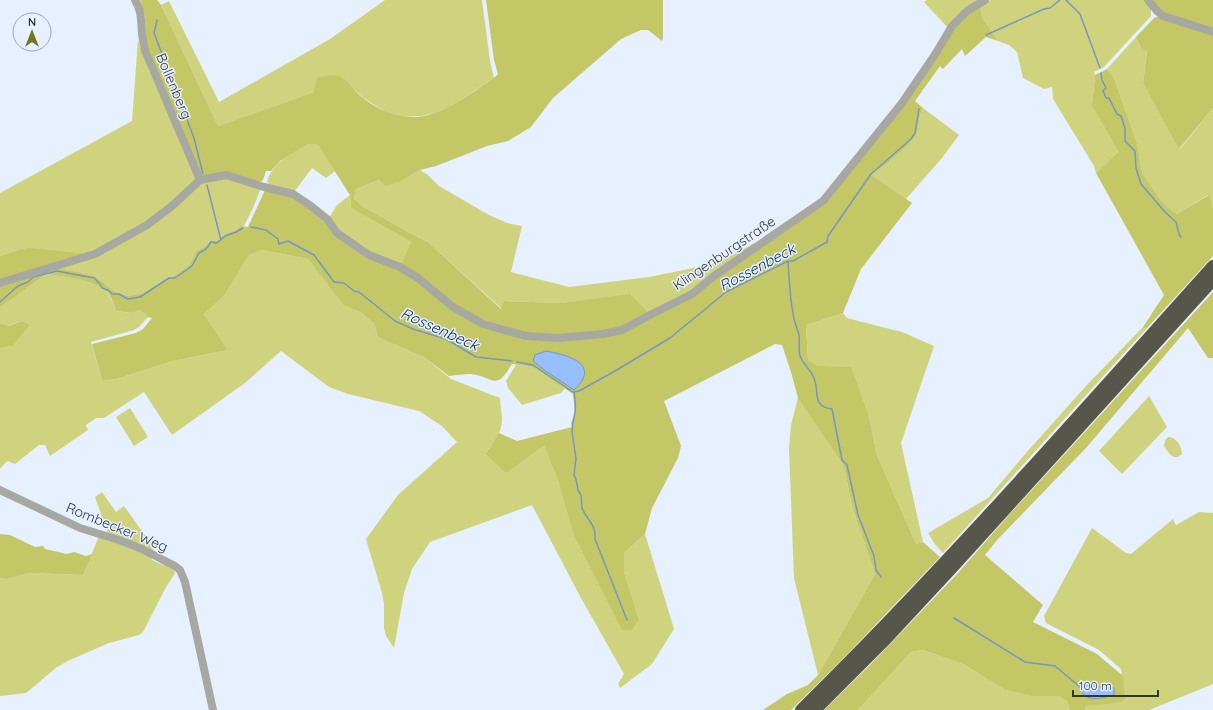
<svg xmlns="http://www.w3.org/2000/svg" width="1213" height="710" font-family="Quicksand,sans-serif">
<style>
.green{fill:#d0d37e}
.forest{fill:#c3c766}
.water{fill:#96bffc;stroke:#7896c2}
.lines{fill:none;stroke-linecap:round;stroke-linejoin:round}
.stream{stroke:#7896c2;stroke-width:1.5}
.minor{stroke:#a7a8a1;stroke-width:8}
.highway{stroke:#56574a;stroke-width:12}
.labels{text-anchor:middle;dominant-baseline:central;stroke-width:3;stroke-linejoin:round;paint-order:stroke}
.street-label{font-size:14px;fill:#32353b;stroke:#e6f0fe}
.water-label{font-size:15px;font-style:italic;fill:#0c2d5a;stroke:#e6f0fe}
</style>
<rect width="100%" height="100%" fill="#e6f0fe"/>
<path class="green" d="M 385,0 L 482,0 L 490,61 L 494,78 L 453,105 L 436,113 L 421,116 L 400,117 L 388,113 L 363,98 L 350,85 L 314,92 L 218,126 L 161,5 L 169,1 L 219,102 L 330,39 Z
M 927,0 L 981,0 L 948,28 L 924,2 Z
M 991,0 L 1146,0 L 1151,8 L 1151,16 L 1104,67 L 1094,72 L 1095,75 L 1092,106 L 1120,152 L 1096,173 L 1094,166 L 1053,99 L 1052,87 L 1044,89 L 1023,78 L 1017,52 L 1009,45 L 998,41 L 981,18 L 980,5 Z
M 1136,37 L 1141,48 L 1147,50 L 1143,83 L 1180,149 L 1213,108 L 1213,208 L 1208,195 L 1177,214 L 1163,203 L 1142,173 L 1137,143 L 1114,78 L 1107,69 Z
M 138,40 L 148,68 L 199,184 L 222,177 L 261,188 L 253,208 L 244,226 L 240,226 L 236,230 L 225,234 L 217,241 L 210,241 L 204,247 L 196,251 L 190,264 L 174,276 L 168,277 L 143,293 L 128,296 L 114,291 L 106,286 L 58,268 L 18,250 L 0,256 L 0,193 L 132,121 Z
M 923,108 L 959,135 L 942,158 L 906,199 L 872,175 C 884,165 909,148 916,135 C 920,127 918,116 923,108 Z
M 308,144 L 318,145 L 335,171 L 326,178 L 312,168 L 294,192 L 270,186 L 267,181 C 275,160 290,155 308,144 Z
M 420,170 L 428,175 L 439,186 L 489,215 L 507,223 L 522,226 L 511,272 L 569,287 L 649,277 L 718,263 L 754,243 L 755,246 L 690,292 L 649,313 L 630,295 L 562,303 L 504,301 L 502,309 L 428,242 L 410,233 L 364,207 L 354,199 L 356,189 L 379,180 L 403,180 Z
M 350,195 L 351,208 L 411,242 L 401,265 L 371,253 L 338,231 L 329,218 L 337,205 Z
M 262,250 L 308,259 L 343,305 L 362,313 L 375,325 L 377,335 L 379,338 L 424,357 L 451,379 L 500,398 C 500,405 502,413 502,420 C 502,432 493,445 485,454 L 504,472 L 508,472 L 544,446 L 559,483 L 639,620 L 624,572 L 624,553 L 645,534 L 674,629 L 652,664 L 620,688 L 618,684 L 624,674 L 581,598 L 532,505 L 430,542 L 412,569 L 404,593 L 394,648 L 386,636 L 384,628 L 384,604 L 382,593 L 366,539 L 398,495 L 457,442 L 442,426 L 419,411 L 348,394 L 329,387 L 281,351 L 245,383 L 172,435 L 144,392 L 104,418 L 96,418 L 86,425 L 88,430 L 50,456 L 45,445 L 39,445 L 15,464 L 7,461 L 0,469 L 0,348 L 13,346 L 30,325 L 22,321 L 8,326 L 0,323 L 0,308 L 46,274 C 64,277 93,279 106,291 C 111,296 114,305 116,311 L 132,313 L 140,310 L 148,317 L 139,327 L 134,330 L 91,342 L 102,381 L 116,379 L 173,361 L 228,350 L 204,314 L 224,296 L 249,255 Z
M 843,313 L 847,318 L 902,332 L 934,346 L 901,443 L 923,542 L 916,544 L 877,455 L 869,417 L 808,360 L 806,325 Z
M 1143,327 L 1146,329 L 943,553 L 934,543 L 928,533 L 988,498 L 1026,453 L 1086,386 Z
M 516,365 L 531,367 L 537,370 L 565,388 L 561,393 L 522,405 L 508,388 L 506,381 Z
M 1149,396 L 1167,427 L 1122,474 L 1099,451 Z
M 798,397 L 844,466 L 852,506 L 875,574 L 818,675 L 794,578 L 789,449 L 791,425 Z
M 130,408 L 148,437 L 134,446 L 116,417 Z
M 1168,437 C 1176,436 1182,447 1182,454 C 1173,462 1169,453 1164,446 L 1165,440 Z
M 102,492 L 116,512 L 124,506 L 154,548 L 152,552 L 108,534 L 95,497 Z
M 1199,512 L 1213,513 L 1213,684 L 1149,710 L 1085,710 L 1086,706 L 1125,698 L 1121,669 L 1099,650 L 1046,623 L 1044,616 L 1092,528 L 1126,553 L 1131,554 L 1173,519 L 1176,525 Z
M 99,536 L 151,556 L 152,560 L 163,565 L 167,564 L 174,569 L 175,573 L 165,589 L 143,632 L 139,635 L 109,643 L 70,660 L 57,667 L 26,693 L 0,696 L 0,578 L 7,579 L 29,573 L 83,575 Z
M 923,650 L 965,665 L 1005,690 L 1031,696 L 1058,696 L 1067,701 L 1070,710 L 858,710 L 911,652 Z"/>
<path class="forest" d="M 140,0 L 157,0 L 161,5 L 218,126 L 314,92 L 317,77 C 323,77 334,74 339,76 C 350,81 355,93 364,99 C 417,137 449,108 494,78 L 498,74 L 494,60 L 486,0 L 663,0 L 663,38 L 662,41 L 648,30 L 641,30 L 621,39 L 553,98 L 531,127 L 508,141 L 487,146 L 436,166 L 420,170 L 403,180 L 386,186 L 379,180 L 356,189 L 354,199 L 364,207 L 410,233 L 428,242 L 501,309 L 504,301 L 562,303 L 630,294 L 652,316 L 715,278 L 824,204 L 954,27 L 980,5 L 982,18 L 998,41 L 986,37 L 965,56 L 962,49 L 943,69 L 940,66 L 915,101 L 923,108 C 918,116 920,127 916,135 C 909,148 884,165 872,175 L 912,203 L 861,269 L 843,313 L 806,325 L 808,360 L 817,366 L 851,367 L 869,417 L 877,455 L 916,544 L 923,542 L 940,557 L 837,665 L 791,710 L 763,710 L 787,694 L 808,685 L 818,675 L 875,574 L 852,506 L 844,466 L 798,398 L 791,372 L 782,345 L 775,344 L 664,401 L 681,446 L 678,458 L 652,508 L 645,534 L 624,553 L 624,572 L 639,620 L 632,630 L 622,630 L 574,535 L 559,483 L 544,446 L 508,472 L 504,472 L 485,454 L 490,448 L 499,433 L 517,441 L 572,427 L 571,423 L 575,413 L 573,394 L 537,370 L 531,367 L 512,364 C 495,392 495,377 471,374 C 464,374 456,375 449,376 L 424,357 L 379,338 L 377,335 L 375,325 L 362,313 L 343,305 L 308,259 L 262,250 L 249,255 L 224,296 L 204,314 L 228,350 L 173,361 L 116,379 L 102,381 L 92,344 L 136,333 L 143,329 L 152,318 L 148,317 L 140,310 L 132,313 L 116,311 C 114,305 112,296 106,291 C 92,279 64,277 46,274 L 0,308 L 0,256 L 18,250 L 29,248 L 88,254 L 58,268 L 94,276 L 114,291 L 128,296 L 143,293 L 168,277 L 174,276 L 190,264 L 196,251 L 204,247 L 210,241 L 217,241 L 225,234 L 236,230 L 240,226 L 248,227 L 265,190 L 292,196 L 310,207 L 335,233 L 399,269 L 411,242 L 351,208 L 350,195 L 318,145 L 308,144 L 280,161 L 271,171 L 266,171 L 263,180 L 260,182 L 207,176 L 201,174 L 153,65 L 146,43 L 145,17 L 141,2 Z
M 1151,0 L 1213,0 L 1213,108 L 1179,149 L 1143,83 L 1147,51 L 1141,48 L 1136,37 L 1154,18 L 1165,14 Z
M 1107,69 L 1114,78 L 1137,143 L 1142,173 L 1163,203 L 1177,214 L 1209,195 L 1213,208 L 1213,256 L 1146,329 L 1143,327 L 1164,295 L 1096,173 L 1119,152 L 1092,106 L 1095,75 Z
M 1213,292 L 1213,358 L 1208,358 L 1188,328 L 1086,448 L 998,539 L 985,555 L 1043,605 L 1033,622 L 1097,654 L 1123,676 L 1125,698 L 1122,702 L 1086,706 L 1085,710 L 1070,710 L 1067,701 L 1058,696 L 1031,696 L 1005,690 L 965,665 L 923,650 L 911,652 L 858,710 L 824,710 L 869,666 L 958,573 L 1008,516 Z
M 22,321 L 30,325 L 13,346 L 0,348 L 0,323 L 9,326 Z
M 0,534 L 10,535 L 35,547 L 43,546 L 45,549 L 67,554 L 74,552 L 86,556 L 92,554 L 83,575 L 29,573 L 7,579 L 0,578 Z"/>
<path class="water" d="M 546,351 C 568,355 602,364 574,390 L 544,370 L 533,361 L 535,355 Z
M 1082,685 L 1114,688 L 1114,695 C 1102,698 1084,704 1080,687 Z"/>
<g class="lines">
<path class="stream" d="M 1066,0 L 1080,14 L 1100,68
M 157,20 L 154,33 L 194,138 L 203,174
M 986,35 L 1044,9 L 1050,8 L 1060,0
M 1101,73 L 1102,80 L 1106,88 L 1103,91 L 1106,98 L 1109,98 L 1117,114 L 1121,116 L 1125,128 L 1125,141 L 1135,151 L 1136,168 L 1141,184 L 1165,212 L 1176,222 L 1179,234 L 1181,237
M 207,185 L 221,240
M 251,227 L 266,230 L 278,239 L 279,244 L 288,241 L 314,255 L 334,282 L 344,283 L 354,291 L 359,292 L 395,321 L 413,329 L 446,339 L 476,357 L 512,361
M 788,262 C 789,280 790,296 793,314 C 794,321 797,327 799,335 C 800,341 798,349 800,356 C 803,364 810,369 813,376 C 821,391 810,406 832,409 L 842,460 L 847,465 L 858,515 L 874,556 L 876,570 L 881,577
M 0,302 L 18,286 L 28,282 L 33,277 L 57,271 L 94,278 L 100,284 L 102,288 L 108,290 L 112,294 L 119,294 L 128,299 L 140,297 L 169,278 L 175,278 L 192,266 L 199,253 L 206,249 L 211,242 L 217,243 L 225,236 L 236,232 L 243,228
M 517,362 L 533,365 L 573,392 L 579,391 L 615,371 L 670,338 L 726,292 L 788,261 L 793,261 L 827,242 L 828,236 L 871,174 L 911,139 L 915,133 L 919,109
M 574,392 C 576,405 576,410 573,422 C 572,425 573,428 572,431 L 576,459 L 574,475 C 577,480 577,485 578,490 C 579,492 581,494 581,496 C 582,500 581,504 582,508 C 587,521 596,523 595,539 L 627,620
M 954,618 L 1025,662 L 1055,666 L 1080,687"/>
<path class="minor" d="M 135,0 C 142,11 141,22 142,34 C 143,41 144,47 146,53 L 200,180
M 1148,0 L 1157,11 L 1163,16 L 1213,32
M 0,283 L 95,254 L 147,225 L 172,206 L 200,180 L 226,175 L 264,187 L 293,194 L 311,206 L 327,219 L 337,233 L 369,255 L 400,267 L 418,278 L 453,307 L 483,324 L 526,336 L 558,338 L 603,334 L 622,330 L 652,314 L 692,294 L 714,276 L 823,201 L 902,103 L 936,53 L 952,26 L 967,11 L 985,0
M 0,490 L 80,528 L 119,540 L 142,549 L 175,566 L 180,570 L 185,582 L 213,710"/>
<path class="highway" d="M 801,710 C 945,568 1078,416 1213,266
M 815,710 L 886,639 L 952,568 L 1213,280"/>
</g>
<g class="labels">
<g class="street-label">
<text transform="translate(174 86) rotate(67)">Bollenberg</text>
<text transform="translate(724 253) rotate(-34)">Klingenburgstraße</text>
<text transform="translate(117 527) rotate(22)">Rombecker Weg</text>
</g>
<g class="water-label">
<text transform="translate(757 267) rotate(-28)">Rossenbeck</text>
<text transform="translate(440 329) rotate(24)">Rossenbeck</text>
</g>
</g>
<g transform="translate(32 32)"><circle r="19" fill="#e6f0fe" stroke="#9ea5b0"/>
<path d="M0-3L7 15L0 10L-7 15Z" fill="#73751c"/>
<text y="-6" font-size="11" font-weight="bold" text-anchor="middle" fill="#32353b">N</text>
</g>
<path d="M1073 690v6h85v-6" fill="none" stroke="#32353b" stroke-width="2"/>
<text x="1079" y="690" font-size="12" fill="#32353b" stroke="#e6f0fe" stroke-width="3" paint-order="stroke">100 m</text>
</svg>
